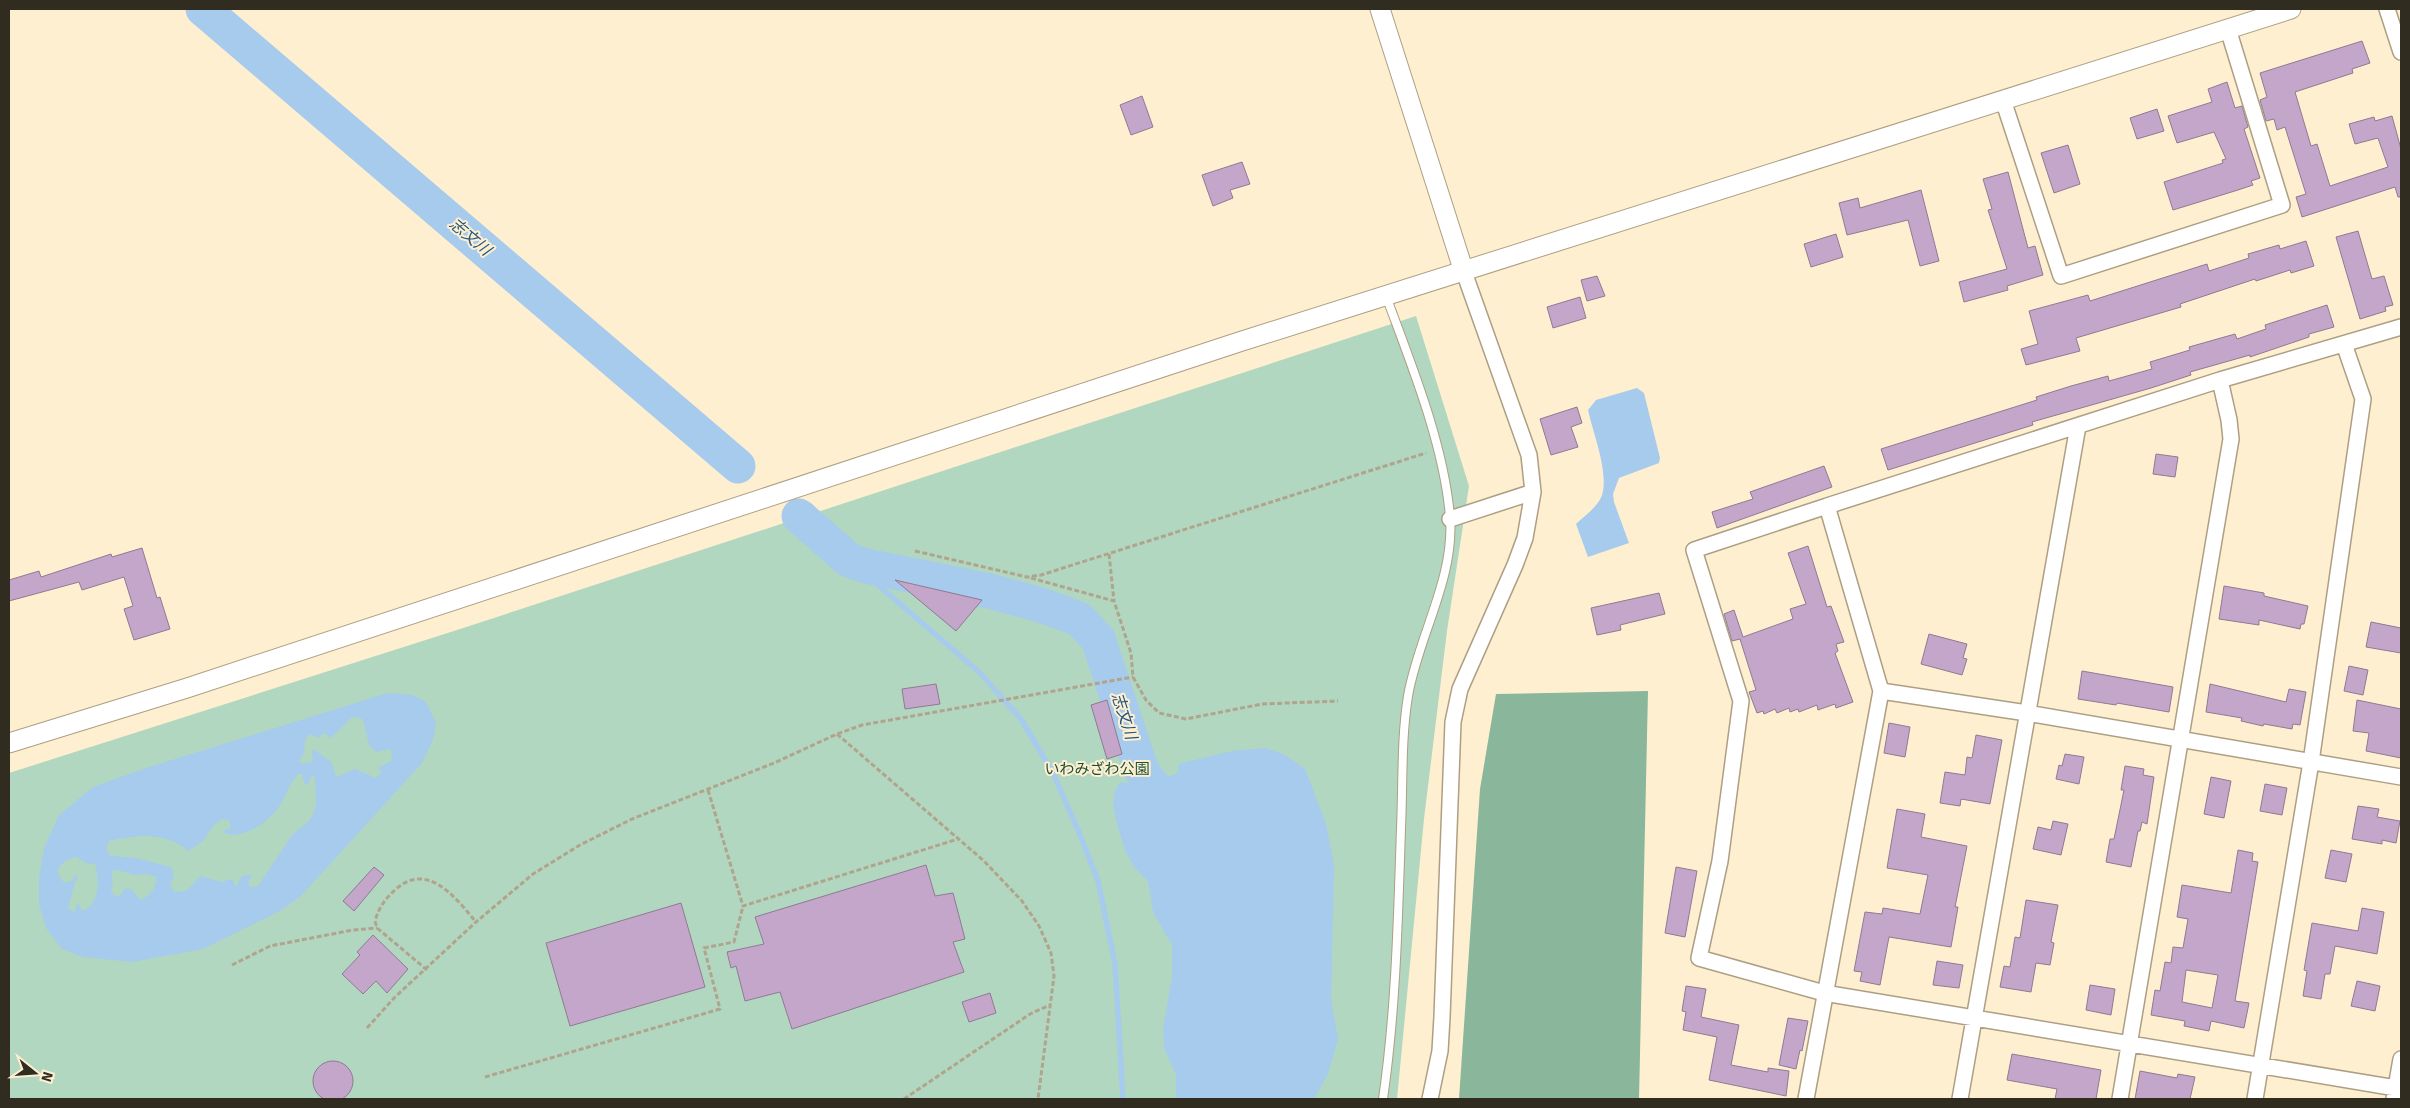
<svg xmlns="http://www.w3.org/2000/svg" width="2410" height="1108" font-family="Signika,'Noto Sans JP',sans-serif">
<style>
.green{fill:#b1d7c0}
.forest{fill:#8ab69c}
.water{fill:#a7cbec;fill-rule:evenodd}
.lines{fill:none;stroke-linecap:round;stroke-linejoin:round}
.stream{stroke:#a7cbec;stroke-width:5.5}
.river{stroke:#a7cbec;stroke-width:35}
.building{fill:#c4a6ca;stroke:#8f7a93;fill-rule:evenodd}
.service-casing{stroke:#ad9f83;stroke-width:10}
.minor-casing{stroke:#ad9f83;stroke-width:18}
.tertiary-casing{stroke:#ad9f83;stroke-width:21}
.path{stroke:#b0a48d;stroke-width:3;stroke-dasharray:5 2.5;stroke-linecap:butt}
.service{stroke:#fff;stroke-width:8}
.minor{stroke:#fff;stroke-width:15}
.tertiary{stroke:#fff;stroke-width:19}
.labels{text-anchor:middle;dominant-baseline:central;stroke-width:4;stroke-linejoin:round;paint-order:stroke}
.park-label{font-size:15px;fill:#194f35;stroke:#ffefd1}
.water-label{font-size:16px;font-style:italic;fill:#235884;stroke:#ffefd1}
</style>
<rect width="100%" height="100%" fill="#ffefd1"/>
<path class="green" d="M 1416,316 L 1469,486 L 1447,631 L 1424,819 L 1397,1099 L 9,1099 L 9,773 L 457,630 Z"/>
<path class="forest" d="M 1648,691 L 1639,1099 L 1459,1099 L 1480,789 L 1496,694 Z"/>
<path class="water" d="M 1637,388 L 1644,393 L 1660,458 L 1659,463 L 1619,478 L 1613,494 L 1614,502 L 1629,543 L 1588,557 L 1576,524 C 1585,515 1598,507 1602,495 C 1609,472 1593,433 1588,410 L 1596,400 Z
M 388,693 L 412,695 L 426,702 L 436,723 L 433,740 L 422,763 L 301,896 L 278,912 L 203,949 L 132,962 L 83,957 L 62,949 L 46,928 L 39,904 L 39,878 L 44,848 L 59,815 L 93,787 L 146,768 ZM 358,717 L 363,720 L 369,745 L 376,752 L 389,749 L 392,752 L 391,761 L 378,768 L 382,772 L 376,778 L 355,769 L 336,777 L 332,763 L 314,749 L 312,752 L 313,763 L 308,762 L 303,764 L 299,761 L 304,753 L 305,741 L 309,734 L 318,738 L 324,733 L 331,738 L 351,718 ZM 298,774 L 302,774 L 305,785 L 309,783 L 312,774 L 315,777 L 316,805 L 313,814 L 308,822 L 292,835 L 258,886 L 250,887 L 248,883 L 252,875 L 242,876 L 236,887 L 232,879 L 222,882 L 201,876 L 186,891 L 175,892 L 170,886 L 174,875 L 171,867 L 136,858 L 111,856 L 106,849 L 109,841 C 136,835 165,831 188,851 L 203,841 L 214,825 L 222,819 L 228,820 L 231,825 L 229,830 L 226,829 L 223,832 C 241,842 271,821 280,805 C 287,794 289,784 298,774 ZM 76,857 L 86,863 L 95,864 C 99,879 101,905 82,911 L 80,905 L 77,904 L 74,912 L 68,909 L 75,882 L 78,879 L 77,876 L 74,876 L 72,881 L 64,883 L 57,872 C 61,863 66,859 76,857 ZM 117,870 L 136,875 L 147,874 L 157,877 C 154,890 153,894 140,900 L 131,889 L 125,888 L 119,897 L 114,895 L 111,890 L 113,880 L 111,872 Z
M 1266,748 L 1285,755 L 1305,769 L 1326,824 L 1334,865 L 1331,1000 L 1338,1039 L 1328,1074 L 1314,1099 L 1176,1099 L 1176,1075 L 1164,1048 L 1163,1029 L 1172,976 L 1172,945 L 1153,912 L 1148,881 L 1134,867 L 1125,850 L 1117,824 L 1113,805 L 1115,791 L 1120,782 L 1132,784 L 1131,772 L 1158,772 L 1164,778 L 1178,773 L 1179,764 L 1232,751 Z"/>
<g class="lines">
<path class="stream" d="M 849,560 L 979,672 L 1021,719 L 1053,773 L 1078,830 L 1098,881 L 1115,964 L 1123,1099"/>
<path class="river" d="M 203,9 L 738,466
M 799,516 L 849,560 L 866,566 L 993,592 L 1041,605 L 1079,619 L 1098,639 L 1142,772 L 1172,809"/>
</g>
<path class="building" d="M 2362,41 L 2370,63 L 2352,69 L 2353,73 L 2295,92 L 2311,146 L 2317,144 L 2330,186 L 2388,167 L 2378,138 L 2355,144 L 2349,124 L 2374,117 L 2375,121 L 2392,116 L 2401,149 L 2401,197 L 2398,197 L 2395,187 L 2302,217 L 2296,197 L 2306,194 L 2285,127 L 2277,130 L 2274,119 L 2266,121 L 2260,100 L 2267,97 L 2260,73 Z
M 2227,82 L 2235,108 L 2242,106 L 2248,127 L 2244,129 L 2260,178 L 2251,181 L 2253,185 L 2238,190 L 2173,210 L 2164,182 L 2223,163 L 2222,160 L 2226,159 L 2214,132 L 2177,143 L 2168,116 L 2212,102 L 2208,89 Z
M 1142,96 L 1153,127 L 1131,135 L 1120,105 Z
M 2157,109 L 2164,131 L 2137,139 L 2130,118 Z
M 2068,145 L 2080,184 L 2054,193 L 2041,153 Z
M 1242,162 L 1250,184 L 1230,190 L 1233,198 L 1213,206 L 1202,175 Z
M 2008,172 L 2028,248 L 2035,246 L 2043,275 L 2007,286 L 2008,290 L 1964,302 L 1959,282 L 2007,269 L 1988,210 L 1992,209 L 1983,179 Z
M 1921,190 L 1939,261 L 1920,266 L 1908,220 L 1847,235 L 1839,203 L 1858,198 L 1860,208 Z
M 2358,231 L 2372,279 L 2384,276 L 2393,305 L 2385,307 L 2386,311 L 2360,319 L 2336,237 Z
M 1836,234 L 1843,257 L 1811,267 L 1804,244 Z
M 2306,241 L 2314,266 L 2291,273 L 2290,270 L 2256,281 L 2255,279 L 2180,304 L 2181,307 L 2076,338 L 2080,351 L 2026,365 L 2021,349 L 2038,344 L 2029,311 L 2088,295 L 2090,301 L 2207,264 L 2209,271 L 2249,258 L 2248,254 L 2279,245 L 2280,249 Z
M 1597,276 L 1605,296 L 1587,301 L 1581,280 Z
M 1580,297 L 1586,318 L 1553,328 L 1547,307 Z
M 2327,305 L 2334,327 L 2309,334 L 2309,337 L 2250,357 L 2250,355 L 2190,372 L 2191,375 L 2151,388 L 2032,422 L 2033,425 L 1888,470 L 1881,449 L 2037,400 L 2036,397 L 2071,386 L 2108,376 L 2109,381 L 2152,369 L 2150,362 L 2190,350 L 2189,347 L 2235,334 L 2237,339 L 2266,329 L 2265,325 Z
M 1577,407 L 1582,423 L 1571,427 L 1578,447 L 1551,455 L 1540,419 Z
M 2156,454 L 2178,457 L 2175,477 L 2153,474 Z
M 1824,466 L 1832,487 L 1717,528 L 1712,512 L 1753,499 L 1750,492 Z
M 1808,546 L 1827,607 L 1831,606 L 1844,642 L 1836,644 L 1838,651 L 1835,653 L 1853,702 L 1836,708 L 1835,704 L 1818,710 L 1817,705 L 1799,712 L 1798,709 L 1790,712 L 1789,708 L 1777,713 L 1775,709 L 1764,714 L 1763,711 L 1757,713 L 1749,692 L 1756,690 L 1740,639 L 1732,641 L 1724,614 L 1734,610 L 1743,637 L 1793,619 L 1790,609 L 1806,604 L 1788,553 Z
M 142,548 L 157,598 L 160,597 L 170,629 L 134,640 L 124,609 L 133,606 L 124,577 L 82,590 L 79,582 L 9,601 L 9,580 L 39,571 L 41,577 L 111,554 L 112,557 Z
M 895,580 L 982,600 L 956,631 Z
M 2224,586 L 2264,593 L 2264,596 L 2308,606 L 2304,624 L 2301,624 L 2300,629 L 2259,620 L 2259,625 L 2219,619 Z
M 1659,593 L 1665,614 L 1620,625 L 1621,630 L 1597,635 L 1591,608 Z
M 2371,622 L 2401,628 L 2401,653 L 2366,647 Z
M 1929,634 L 1967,644 L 1963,658 L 1967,659 L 1962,675 L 1921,664 Z
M 2349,666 L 2368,670 L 2363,695 L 2344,691 Z
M 2082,671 L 2173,687 L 2169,712 L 2117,703 L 2116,705 L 2078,699 Z
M 936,684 L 940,704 L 905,709 L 902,689 Z
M 2210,684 L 2286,702 L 2289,689 L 2306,692 L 2300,725 L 2293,724 L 2292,729 L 2264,724 L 2263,726 L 2241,721 L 2242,718 L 2206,712 Z
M 1107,700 L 1122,754 L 1107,759 L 1091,705 Z
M 2357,700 L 2401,709 L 2401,758 L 2366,751 L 2369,733 L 2353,731 Z
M 1889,723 L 1910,727 L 1905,757 L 1884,753 Z
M 1976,735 L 2002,740 L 1990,804 L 1961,799 L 1960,806 L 1940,803 L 1945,772 L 1965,775 L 1967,757 L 1972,758 Z
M 2065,754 L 2084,757 L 2079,784 L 2056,779 L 2059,765 L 2062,766 Z
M 2125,766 L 2144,769 L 2143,775 L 2154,777 L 2147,824 L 2142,822 L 2140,831 L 2138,831 L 2131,867 L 2106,862 L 2110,839 L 2114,839 L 2124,790 L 2121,790 Z
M 2211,777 L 2231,781 L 2224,818 L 2204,814 Z
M 2265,784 L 2287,788 L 2282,815 L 2260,811 Z
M 2358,806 L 2379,809 L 2377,817 L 2400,821 L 2396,843 L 2382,840 L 2382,844 L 2352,839 Z
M 1897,809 L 1925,814 L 1921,837 L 1967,846 L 1955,907 L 1958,907 L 1951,947 L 1889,937 L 1880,985 L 1860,981 L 1862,972 L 1854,971 L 1865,912 L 1882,914 L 1883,908 L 1920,914 L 1928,875 L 1887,868 Z
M 2053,821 L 2068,824 L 2061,855 L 2033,849 L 2038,827 L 2051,830 Z
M 2238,850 L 2253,853 L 2252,861 L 2258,862 L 2235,1001 L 2249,1003 L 2244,1028 L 2211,1021 L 2209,1031 L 2184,1026 L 2185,1021 L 2151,1015 L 2155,990 L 2160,991 L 2165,962 L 2171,963 L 2173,947 L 2183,948 L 2188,919 L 2177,917 L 2182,885 L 2231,893 ZM 2186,970 L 2218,975 L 2212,1008 L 2182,1002 Z
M 2331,850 L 2352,854 L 2346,882 L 2325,878 Z
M 926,865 L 935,896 L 953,893 L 965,939 L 953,942 L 964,972 L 792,1029 L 780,992 L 745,1001 L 736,966 L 731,968 L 727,952 L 764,944 L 755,917 Z
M 374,867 L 384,875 L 354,911 L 343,901 Z
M 1676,867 L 1697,871 L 1685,937 L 1665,933 Z
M 2026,900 L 2058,905 L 2051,942 L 2054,943 L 2050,965 L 2036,963 L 2031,992 L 2000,987 L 2004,966 L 2010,967 L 2015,937 L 2020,938 Z
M 681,903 L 705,987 L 570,1026 L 546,943 Z
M 2362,908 L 2384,912 L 2377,954 L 2335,946 L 2330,974 L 2325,974 L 2321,999 L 2303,996 L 2307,971 L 2304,970 L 2312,923 L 2358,931 Z
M 373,935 L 408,969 L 387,993 L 376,981 L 363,994 L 342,974 L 360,955 L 357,952 Z
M 1937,961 L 1963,965 L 1959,988 L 1933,985 Z
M 2357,981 L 2380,986 L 2375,1011 L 2351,1006 Z
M 2090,985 L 2115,989 L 2111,1015 L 2086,1010 Z
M 1686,986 L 1706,989 L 1701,1017 L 1739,1025 L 1731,1065 L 1768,1072 L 1768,1068 L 1789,1071 L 1786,1096 L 1709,1080 L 1717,1037 L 1683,1030 L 1686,1012 L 1682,1011 Z
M 990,993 L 996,1013 L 969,1022 L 962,1002 Z
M 1788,1018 L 1808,1021 L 1802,1051 L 1800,1050 L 1796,1069 L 1779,1065 Z
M 2012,1054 L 2101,1070 L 2096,1099 L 2055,1099 L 2057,1089 L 2007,1080 Z
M313 1081a20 20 0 1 1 40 0a20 20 0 1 1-40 0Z
M 2140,1071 L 2177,1078 L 2178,1074 L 2195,1077 L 2190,1099 L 2135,1099 Z"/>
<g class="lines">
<defs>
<path id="service" d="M 1383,1099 C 1396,1009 1398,919 1401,828 C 1403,785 1401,739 1408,696 C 1418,637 1455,578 1450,517 C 1444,444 1411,364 1386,296"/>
<path id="minor" d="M 2387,9 L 2401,52
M 2003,100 L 2061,276 L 2282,205 L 2228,29
M 1827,506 L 1694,550 L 1741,701 L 1720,861 L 1699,958 L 1824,993 L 2396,1088
M 1450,519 L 1533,492
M 1881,691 L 2027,713 L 2401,777
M 1430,1099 L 1440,1051 L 1442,1017 L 1453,722 L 1460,689 L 1515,565 L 1525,538 L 1533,492 L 1529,455 L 1464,272
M 1806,1099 L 1881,691 L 1827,506 L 2220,380 L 2401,327
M 1960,1099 L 2078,426
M 2120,1099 L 2231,439 L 2229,420 L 2220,380
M 2255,1099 L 2311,762 L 2363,399 L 2344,344
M 2394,1099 L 2401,1059"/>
<path id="tertiary" d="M 1380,9 L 1464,272
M 9,743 L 187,688 L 1239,342 L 2291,9"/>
</defs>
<use href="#service" class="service-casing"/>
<use href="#minor" class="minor-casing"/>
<use href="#tertiary" class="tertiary-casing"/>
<path class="path" d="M 915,551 L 1027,577 L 1041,575 L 1426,453
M 1109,554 L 1114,601
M 1031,578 L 1114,601 L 1131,653 L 1133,677 L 1146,700 L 1159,713 L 1186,719 L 1262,704 L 1338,701
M 837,734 L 984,861 L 1022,901 L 1039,926 L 1051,953 L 1054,976 L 1038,1099
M 708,790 L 743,906 L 958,839
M 232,965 L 270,946 L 353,930 L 377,928
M 427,970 L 377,928 L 375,921 C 379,907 385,899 396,889 C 428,861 456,898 476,922
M 367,1028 L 395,997 L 476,922 L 533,874 L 580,845 L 632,819 L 774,763 L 837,734 L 862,725 L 1133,677
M 485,1077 L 720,1009 L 704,948 L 734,942 L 743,906
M 904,1099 L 1030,1014 L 1050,1005"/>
<use href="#service" class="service"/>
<use href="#minor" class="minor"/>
<use href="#tertiary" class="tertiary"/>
</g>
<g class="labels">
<g class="park-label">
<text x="1097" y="769">いわみざわ公園</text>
</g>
<g class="water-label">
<text transform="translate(470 237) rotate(40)">志文川</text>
<text transform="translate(1124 716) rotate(72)">志文川</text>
</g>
</g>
<rect width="2410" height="1108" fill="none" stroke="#312c20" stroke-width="20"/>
<g transform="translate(35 1073) rotate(107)" stroke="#ffefd1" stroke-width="4" paint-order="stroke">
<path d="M0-4L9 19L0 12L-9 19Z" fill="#312c20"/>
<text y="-8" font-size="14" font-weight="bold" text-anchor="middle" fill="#312c20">N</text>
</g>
</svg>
